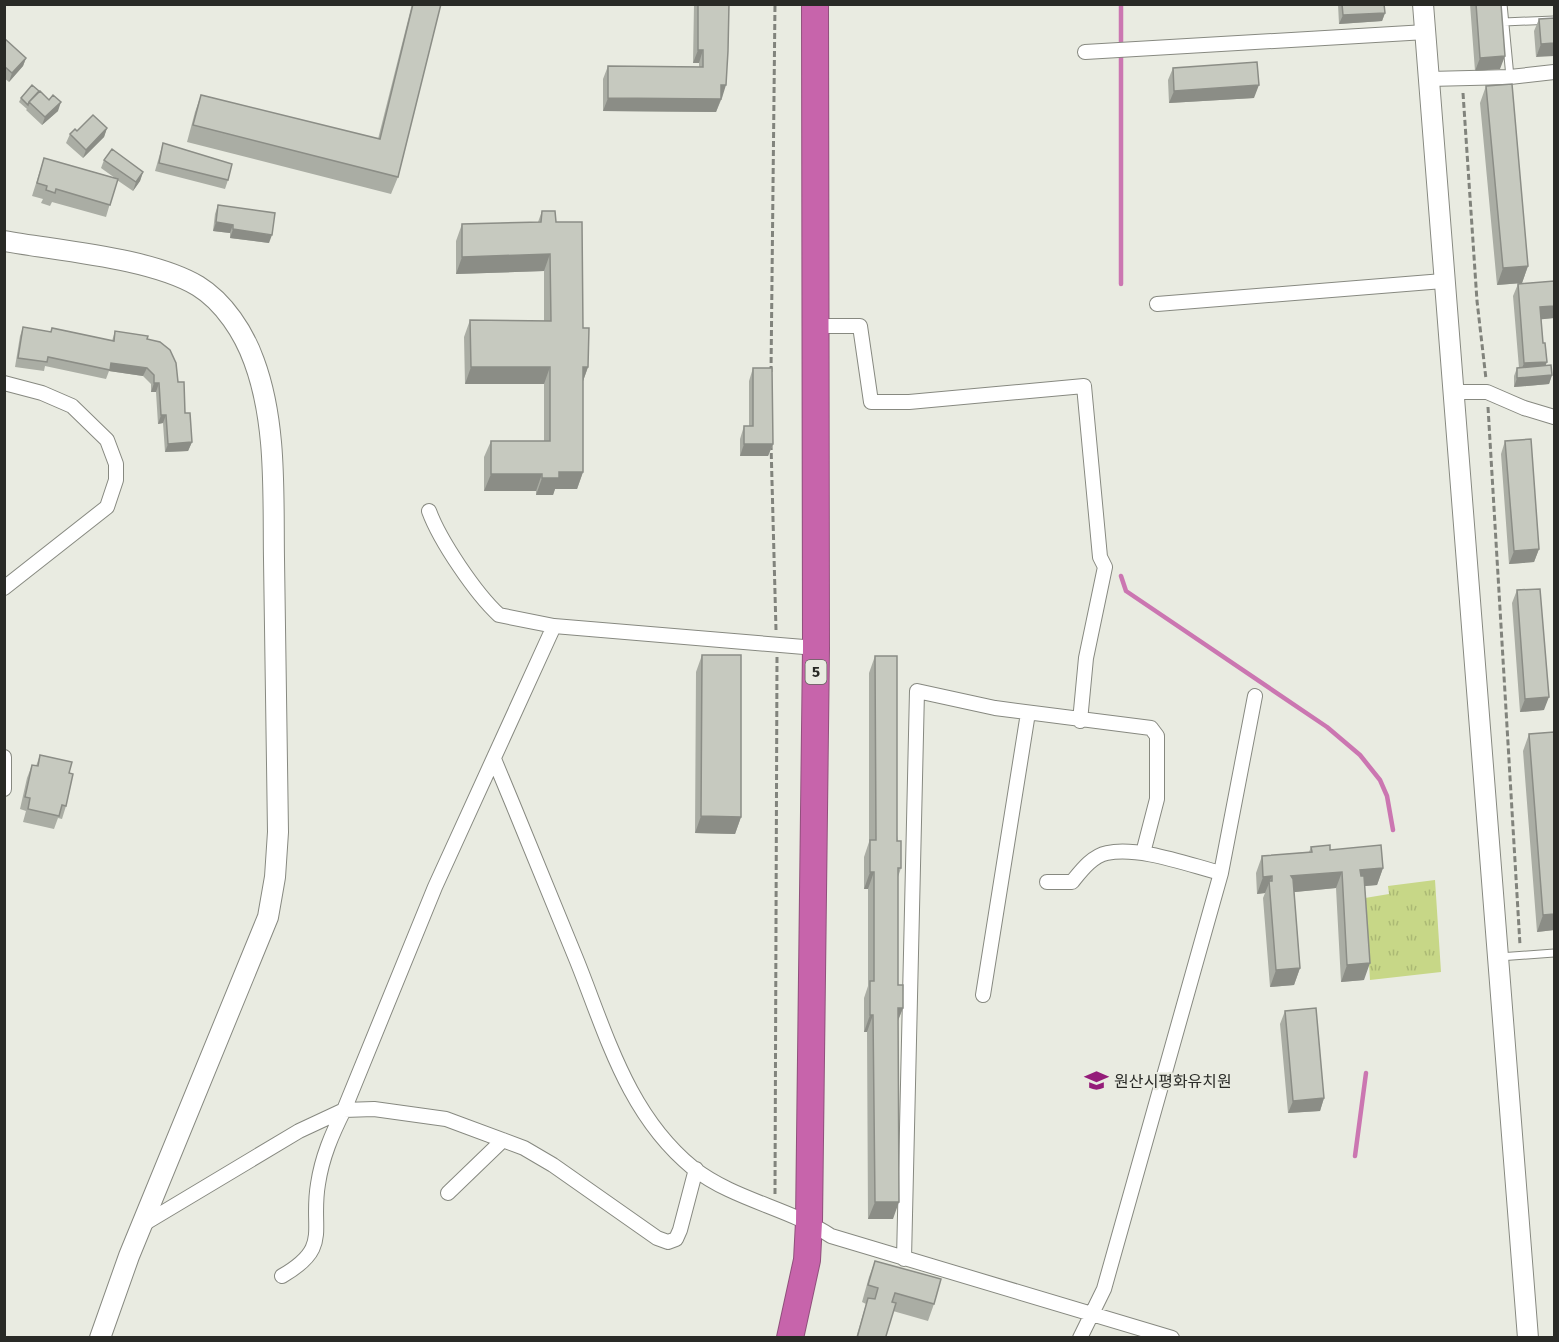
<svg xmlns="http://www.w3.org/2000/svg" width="1559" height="1342" font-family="'Fira Sans','Noto Sans KR',sans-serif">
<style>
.grass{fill:url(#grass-tufts)}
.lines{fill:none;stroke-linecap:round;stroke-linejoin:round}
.stream{stroke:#cb76b1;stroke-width:4.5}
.lane-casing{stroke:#878980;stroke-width:9}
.street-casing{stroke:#878980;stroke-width:16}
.secondary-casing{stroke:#878980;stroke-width:22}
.highway-casing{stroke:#90507c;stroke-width:28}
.path{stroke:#81837c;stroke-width:3;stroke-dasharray:6 3;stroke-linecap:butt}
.lane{stroke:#fff;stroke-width:7}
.street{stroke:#fff;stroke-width:14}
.secondary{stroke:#fff;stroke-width:20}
.highway{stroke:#c764ab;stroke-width:26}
.wall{fill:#aaada4}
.shaded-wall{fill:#8b8d86}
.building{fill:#c6c9bf;stroke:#8b8d86;stroke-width:1.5}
.labels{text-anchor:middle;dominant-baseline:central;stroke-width:4.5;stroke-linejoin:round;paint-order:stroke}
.shield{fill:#e9ebe1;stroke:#63645e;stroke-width:1.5}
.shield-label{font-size:15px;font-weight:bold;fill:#292a26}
.poi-label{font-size:16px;fill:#292a26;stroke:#e9ebe1;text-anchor:start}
</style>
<defs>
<pattern id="grass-tufts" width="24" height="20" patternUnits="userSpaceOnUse" patternTransform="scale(1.5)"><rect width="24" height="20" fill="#c7d787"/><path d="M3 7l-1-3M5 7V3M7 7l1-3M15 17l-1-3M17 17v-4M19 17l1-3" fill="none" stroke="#abb974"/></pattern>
</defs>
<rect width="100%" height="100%" fill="#e9ebe1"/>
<path class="grass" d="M 1435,880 L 1441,972 L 1370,980 L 1365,898 L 1389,894 L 1388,886 Z"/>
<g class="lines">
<path class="stream" d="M 1121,284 L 1121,4
M 1121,576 L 1126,591 L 1327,727 L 1360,755 L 1380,780 L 1387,796 L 1393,830
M 1355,1156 L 1366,1073"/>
<defs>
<path id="lane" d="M 1503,4 L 1510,77
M 1504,22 L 1554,20
M 1499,957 L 1554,953"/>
<path id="street" d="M 1085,52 L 1426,32
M 1429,79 L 1510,77 L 1554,72
M 1157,304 L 1443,281
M 815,326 L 860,326 L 871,402 L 909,402 L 1084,386 L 1100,557 L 1105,567 L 1086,658 L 1080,721
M 4,383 L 42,393 L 72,406 L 107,440 L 116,464 L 116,480 L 107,507 L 4,588
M 1453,392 L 1487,392 L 1524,408 L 1554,417
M 429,511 C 440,541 476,594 499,615 L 554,626
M 4,757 L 4,789
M 494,759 C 522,826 549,893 577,961 C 607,1036 628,1115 693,1168 C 734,1200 789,1208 831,1236 L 1172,1338
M 1047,882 L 1072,882 C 1081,871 1092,856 1107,853 C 1139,846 1189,865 1221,873
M 983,995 L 1028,713
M 448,1193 L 503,1140
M 142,1225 L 299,1131 L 344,1110 L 374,1109 L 446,1119 L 524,1148 L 553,1165 L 657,1238 L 668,1242 L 676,1239 L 680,1230 L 696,1169
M 904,1259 L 917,691 L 995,708 L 1151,728 L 1157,736 L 1157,799 L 1143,853
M 282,1276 C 332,1247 310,1231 318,1184 C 322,1157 332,1134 344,1110 L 435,887 L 554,626 L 816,648
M 1080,1338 L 1104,1289 L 1221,873 L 1255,696"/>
<path id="secondary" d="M 1423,4 L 1528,1338
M 4,241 C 60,251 151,258 198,286 C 224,302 244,333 254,361 C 277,423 273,495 274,559 C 275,650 277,741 278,832 L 275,877 L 268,917 L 129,1256 L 100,1338"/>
<path id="highway" d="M 790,1338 L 807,1260 L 809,1222 L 816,648 L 815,4"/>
</defs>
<use href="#lane" class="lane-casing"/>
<use href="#street" class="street-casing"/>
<use href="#secondary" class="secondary-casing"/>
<use href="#highway" class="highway-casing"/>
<path class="path" d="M 1463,93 L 1477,301 L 1486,379
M 771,372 L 775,4
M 1488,407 L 1520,945
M 771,444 L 776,630
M 775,1194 L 777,657"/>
<use href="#lane" class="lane"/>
<use href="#street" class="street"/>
<use href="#secondary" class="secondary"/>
<use href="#highway" class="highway"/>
</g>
<path class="wall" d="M 412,4 L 441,4 L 398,177 L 391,194 L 187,142 L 195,112 L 201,95 L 378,139 Z
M 694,4 L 729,4 L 722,98 L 716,112 L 603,111 L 603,79 L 608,66 L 699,67 L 699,63 L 693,63 Z
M 1338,4 L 1384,4 L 1385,13 L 1382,21 L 1339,24 Z
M 1470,4 L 1501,4 L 1500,69 L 1475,71 Z
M 1554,18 L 1536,57 L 1534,31 L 1539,19 Z
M 4,38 L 26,58 L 23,66 L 9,82 L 4,78 Z
M 1173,68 L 1254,98 L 1169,103 L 1168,80 Z
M 1486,86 L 1528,266 L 1522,283 L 1497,285 L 1480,103 Z
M 21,98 L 58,111 L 42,125 L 26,110 L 27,109 L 19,102 Z
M 107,128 L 104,137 L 83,158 L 66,143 L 70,134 L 77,131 Z
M 163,143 L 228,180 L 225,189 L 155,171 Z
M 44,158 L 115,178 L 101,168 L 104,160 L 143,172 L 140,181 L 133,191 L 117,180 L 106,217 L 52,202 L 50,206 L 41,203 L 43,199 L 32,196 Z
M 218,205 L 269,243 L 230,238 L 230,233 L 213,231 L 215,214 Z
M 542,211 L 556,222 L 583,328 L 588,367 L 583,381 L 583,472 L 577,489 L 555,489 L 553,495 L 536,495 L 536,491 L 484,491 L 484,457 L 491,441 L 544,441 L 544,384 L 465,384 L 464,337 L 470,320 L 544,321 L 544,271 L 456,274 L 456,241 L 462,224 L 538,222 Z
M 1554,281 L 1554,318 L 1541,319 L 1545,366 L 1552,375 L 1549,384 L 1514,387 L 1514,376 L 1517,368 L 1519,368 L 1513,296 L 1518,284 Z
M 23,327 L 51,332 L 52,328 L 112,341 L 115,331 L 147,339 L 178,382 L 192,442 L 188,451 L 165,452 L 163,423 L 158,424 L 156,392 L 151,392 L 151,384 L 143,376 L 109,371 L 106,379 L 45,366 L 44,371 L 15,367 L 20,336 Z
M 753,368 L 773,444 L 768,456 L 740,456 L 740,439 L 744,426 L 749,426 L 749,381 Z
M 1505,441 L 1539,549 L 1534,562 L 1509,564 L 1501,454 Z
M 1517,590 L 1544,710 L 1520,712 L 1512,603 Z
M 702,655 L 741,817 L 735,834 L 695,833 L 696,672 Z
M 875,656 L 901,868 L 898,877 L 898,985 L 903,1008 L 898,1021 L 893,1219 L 868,1219 L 867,1032 L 864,1032 L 864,998 L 868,986 L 868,889 L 864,889 L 864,857 L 869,842 L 869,673 Z
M 1554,732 L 1554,930 L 1537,932 L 1523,751 L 1529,734 Z
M 40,755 L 69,773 L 66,806 L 62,819 L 58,818 L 54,829 L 23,822 L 26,811 L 20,809 L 27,778 L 32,765 L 36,766 Z
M 1311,847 L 1330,850 L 1383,868 L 1377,885 L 1364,886 L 1364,980 L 1341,982 L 1336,888 L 1294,892 L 1300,968 L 1294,985 L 1270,987 L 1263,898 L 1265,893 L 1257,894 L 1256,873 L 1262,856 L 1309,852 Z
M 1285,1011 L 1324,1098 L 1320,1111 L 1288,1113 L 1280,1024 Z
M 875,1261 L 934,1304 L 928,1321 L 893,1311 L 886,1336 L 890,1338 L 856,1338 L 866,1304 L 862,1302 L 869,1277 Z"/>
<path class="shaded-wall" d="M 1385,13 L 1382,21 L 1339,24 L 1343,15 Z
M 1554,43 L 1554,56 L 1536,57 L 1541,44 Z
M 698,50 L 703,50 L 699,63 L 693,63 Z
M 1505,56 L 1500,69 L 1475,71 L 1480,58 Z
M 26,58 L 23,66 L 9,82 L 12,73 Z
M 721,85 L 726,85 L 722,98 L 716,97 Z
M 1259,85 L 1254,98 L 1169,103 L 1174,91 Z
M 608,98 L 721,99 L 716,112 L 603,111 Z
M 61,102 L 58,111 L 42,125 L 45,117 Z
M 107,128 L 104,137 L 83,158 L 86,150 Z
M 143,172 L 140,181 L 133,191 L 136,182 Z
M 216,222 L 233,225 L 230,233 L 213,231 Z
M 233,229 L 272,235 L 269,243 L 230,238 Z
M 550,254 L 544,271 L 456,274 L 462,257 Z
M 1528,266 L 1522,283 L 1497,285 L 1503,268 Z
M 1554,306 L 1554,318 L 1535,320 L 1540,307 Z
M 1547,362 L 1542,374 L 1519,376 L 1524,363 Z
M 111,363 L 147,368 L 143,376 L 109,371 Z
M 471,367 L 550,367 L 544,384 L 465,384 Z
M 583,367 L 588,367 L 582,384 Z
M 1552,375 L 1549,384 L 1514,387 L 1517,378 Z
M 154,383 L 159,383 L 156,392 L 151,392 Z
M 161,415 L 166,415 L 163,423 L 158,424 Z
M 192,442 L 188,451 L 165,452 L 168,444 Z
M 744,444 L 773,444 L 768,456 L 740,456 Z
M 559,472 L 583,472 L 577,489 L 555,489 L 553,495 L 536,495 L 542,478 Z
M 491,474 L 542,474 L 536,491 L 484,491 Z
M 1539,549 L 1534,562 L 1509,564 L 1514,551 Z
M 1549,697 L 1544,710 L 1520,712 L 1525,699 Z
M 701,816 L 741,817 L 735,834 L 695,833 Z
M 1383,868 L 1377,885 L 1354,887 L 1360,870 Z
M 870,872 L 874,872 L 868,889 L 864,889 Z
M 1342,872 L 1336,888 L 1285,893 L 1291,876 Z
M 1272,876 L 1265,893 L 1257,894 L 1263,877 Z
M 1554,914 L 1554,930 L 1537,932 L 1543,915 Z
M 1370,963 L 1364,980 L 1341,982 L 1347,965 Z
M 1300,968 L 1294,985 L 1270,987 L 1276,970 Z
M 898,1008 L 903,1008 L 896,1025 Z
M 870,1015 L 873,1015 L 867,1032 L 864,1032 Z
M 1324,1098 L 1320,1111 L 1288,1113 L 1293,1101 Z
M 875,1202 L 899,1202 L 893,1219 L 868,1219 Z"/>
<path class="building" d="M 413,4 L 441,4 L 398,177 L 193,125 L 201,95 L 380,139 Z
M 698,4 L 729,4 L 728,51 L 726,85 L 721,85 L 721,99 L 608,98 L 608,66 L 703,67 L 703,50 L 698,50 Z
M 1342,4 L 1384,4 L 1385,13 L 1343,15 Z
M 1476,4 L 1501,4 L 1505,56 L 1480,58 Z
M 1554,18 L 1554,43 L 1541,44 L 1539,19 Z
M 4,38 L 26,58 L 12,73 L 4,66 Z
M 1257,62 L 1259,85 L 1174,91 L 1173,68 Z
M 1512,84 L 1528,266 L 1503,268 L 1486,86 Z
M 32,85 L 39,91 L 29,102 L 28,105 L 21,98 Z
M 40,91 L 49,100 L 53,95 L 61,102 L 45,117 L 29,102 Z
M 93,115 L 107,128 L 86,150 L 70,134 L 75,129 L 77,131 Z
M 163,143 L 232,164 L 228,180 L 159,163 Z
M 112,149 L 143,172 L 136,182 L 104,160 Z
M 44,158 L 118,179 L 110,205 L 56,189 L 55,193 L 46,190 L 47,186 L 37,183 Z
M 218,205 L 275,213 L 272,235 L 233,229 L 233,225 L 216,222 Z
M 542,211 L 555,211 L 556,222 L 582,222 L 583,328 L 589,328 L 588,367 L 583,367 L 583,472 L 559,472 L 559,478 L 542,478 L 542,474 L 491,474 L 491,441 L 550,441 L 550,367 L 471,367 L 470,320 L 551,321 L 550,254 L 462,257 L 462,224 L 541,222 Z
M 1554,281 L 1554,306 L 1540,307 L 1543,343 L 1545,343 L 1547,362 L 1524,363 L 1518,284 Z
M 23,327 L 51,332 L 52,328 L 114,341 L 115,331 L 148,336 L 147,339 L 160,342 L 170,350 L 176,363 L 178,382 L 184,382 L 185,413 L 190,413 L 192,442 L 168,444 L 166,415 L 161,415 L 159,383 L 154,383 L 154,375 L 147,368 L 111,363 L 110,370 L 48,357 L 47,362 L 18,358 Z
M 1551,365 L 1552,375 L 1517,378 L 1517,368 Z
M 753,368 L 772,368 L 773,444 L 744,444 L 744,426 L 753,426 Z
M 1531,439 L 1539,549 L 1514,551 L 1505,441 Z
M 1540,589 L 1549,697 L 1525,699 L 1517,590 Z
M 702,655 L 741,655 L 741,817 L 701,816 Z
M 875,656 L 897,656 L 897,841 L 901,841 L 901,868 L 898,868 L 898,985 L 903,985 L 903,1008 L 898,1008 L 899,1202 L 875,1202 L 873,1015 L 870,1015 L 870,981 L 874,981 L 874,872 L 870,872 L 870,840 L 876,840 Z
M 1554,732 L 1554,914 L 1543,915 L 1529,734 Z
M 40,755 L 72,762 L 69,773 L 73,774 L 66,806 L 62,805 L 59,816 L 28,809 L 30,798 L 25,797 L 32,765 L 38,766 Z
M 1330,845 L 1330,850 L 1381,845 L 1383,868 L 1360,870 L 1361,876 L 1364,876 L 1370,963 L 1347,965 L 1342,872 L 1291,876 L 1293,879 L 1300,968 L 1276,970 L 1269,881 L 1272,881 L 1272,876 L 1263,877 L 1262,856 L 1312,852 L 1311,847 Z
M 1316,1008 L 1324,1098 L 1293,1101 L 1285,1011 Z
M 875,1261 L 941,1279 L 934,1304 L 895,1293 L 892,1302 L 896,1303 L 886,1336 L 890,1338 L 857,1338 L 868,1298 L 875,1299 L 878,1288 L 868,1285 Z"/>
<defs>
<symbol id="school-bare" viewBox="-9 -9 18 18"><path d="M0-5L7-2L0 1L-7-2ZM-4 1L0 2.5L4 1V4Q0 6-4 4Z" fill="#941c79" stroke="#e9ebe1" stroke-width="2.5" paint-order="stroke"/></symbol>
</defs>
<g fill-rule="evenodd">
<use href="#school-bare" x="1080" y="1064" width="33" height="33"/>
</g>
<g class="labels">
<rect class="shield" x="805.5" y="660" width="21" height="24" rx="4.5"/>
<g class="shield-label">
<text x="816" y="672">5</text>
</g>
<g class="poi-label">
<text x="1114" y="1081">원산시평화유치원</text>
</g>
</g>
<rect width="1559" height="1342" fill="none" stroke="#292a26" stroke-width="12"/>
</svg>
